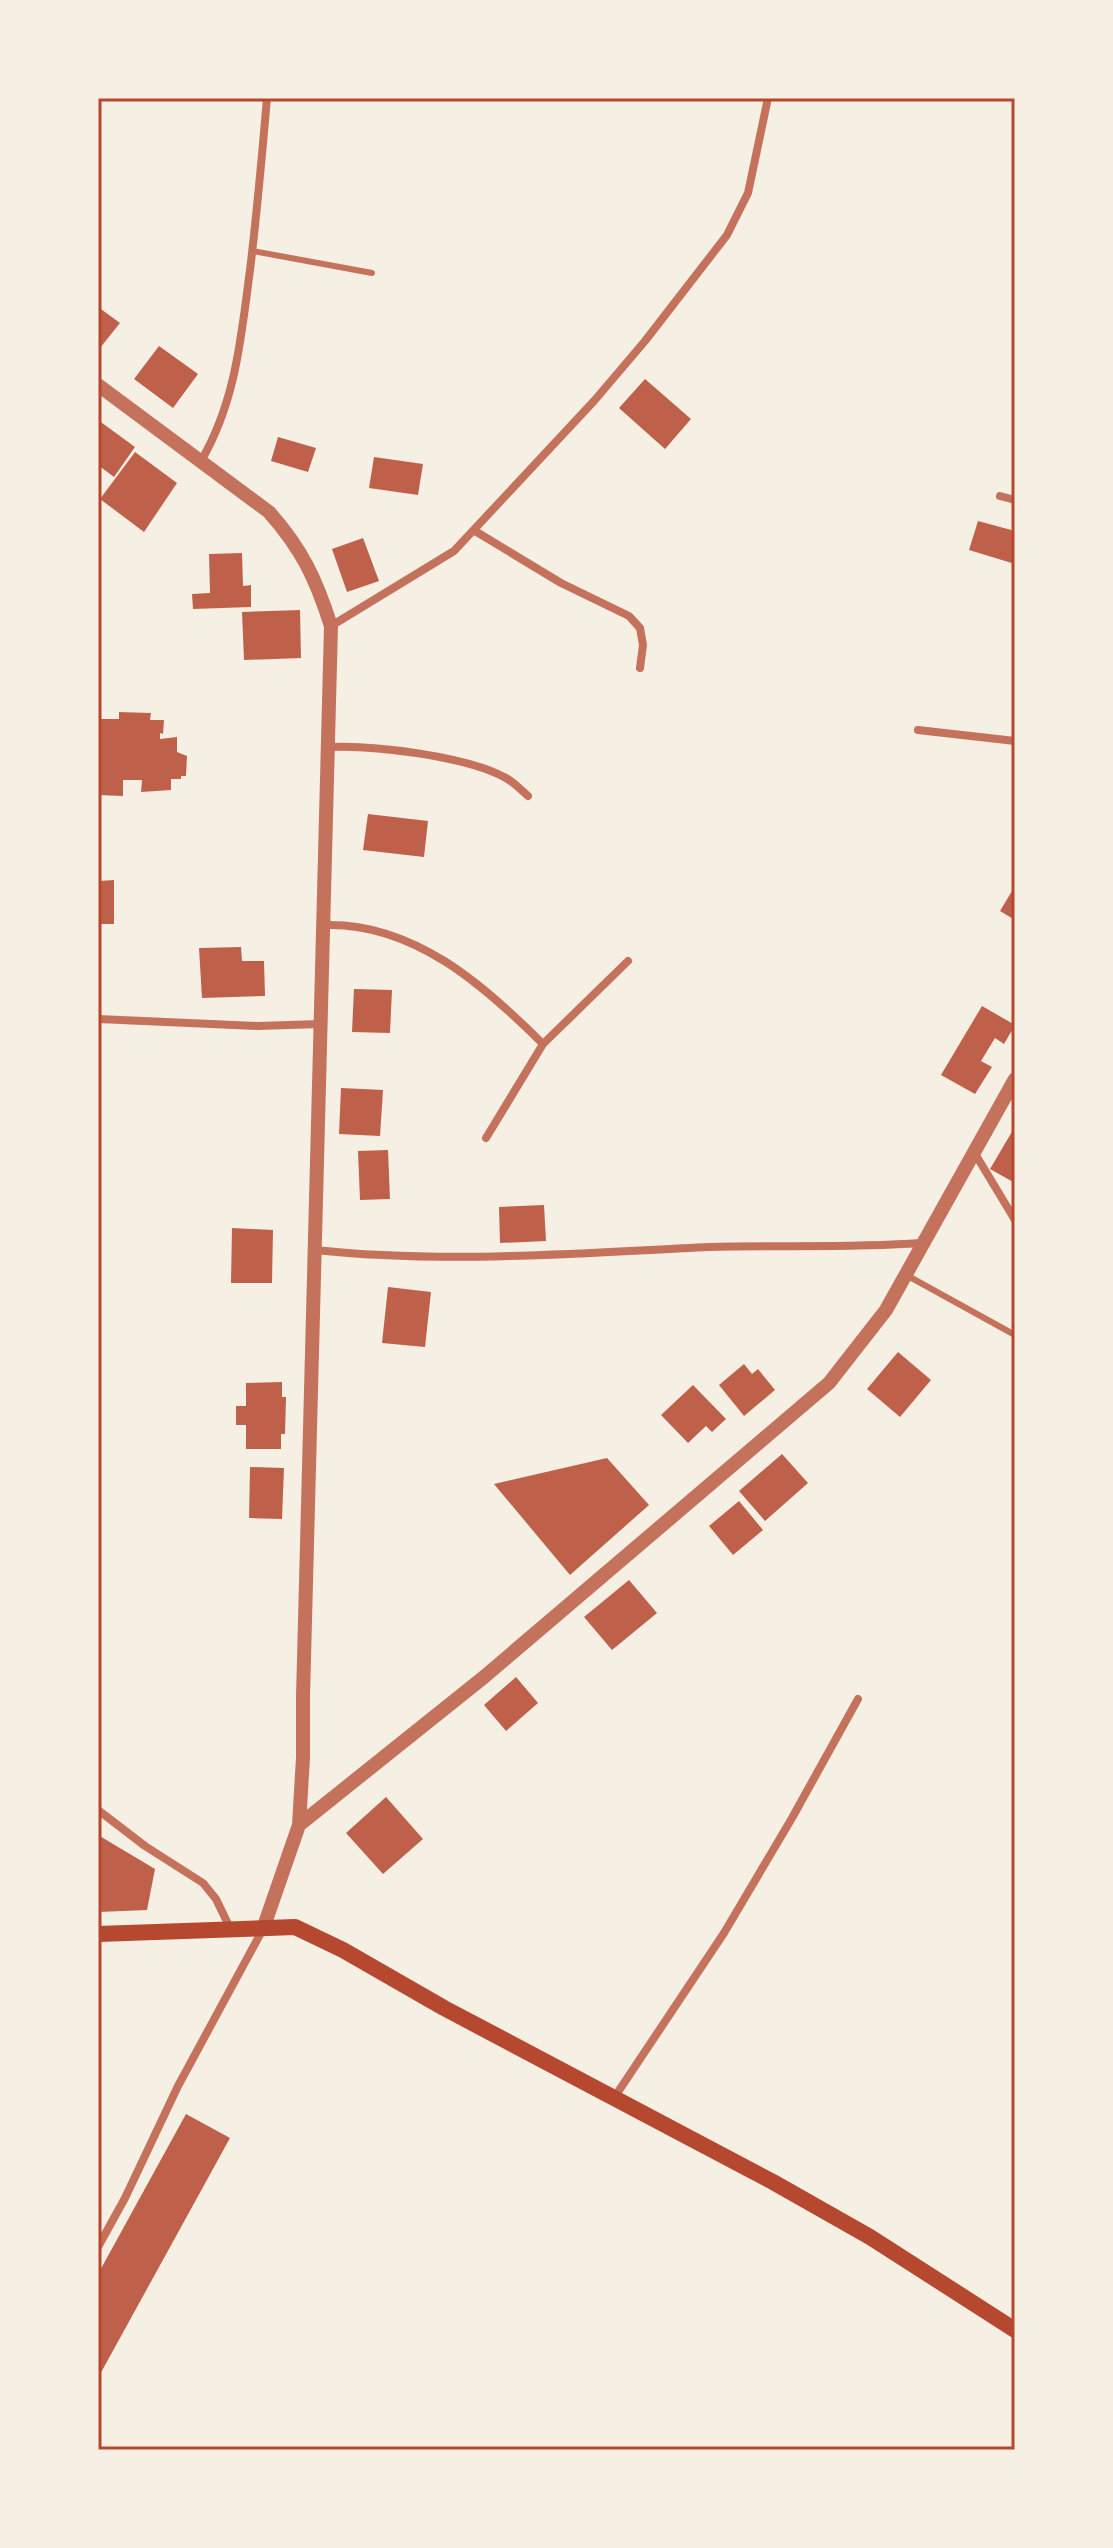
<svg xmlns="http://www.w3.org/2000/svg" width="1113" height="2548" font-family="'Sofia Sans Condensed',sans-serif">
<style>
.building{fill:#bf614a}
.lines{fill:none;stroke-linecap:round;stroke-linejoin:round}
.service{stroke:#c5725c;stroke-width:6}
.minor{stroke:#c5725c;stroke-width:8}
.tertiary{stroke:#c5725c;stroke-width:14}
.secondary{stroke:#b5482f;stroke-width:16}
.neatline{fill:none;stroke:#b5482f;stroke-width:3}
</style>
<rect width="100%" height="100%" fill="#f6efe4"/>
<path class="building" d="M 98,307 L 120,323 L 100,348 L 98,347 Z
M 159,346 L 198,374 L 173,408 L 134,379 Z
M 645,379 L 691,419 L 665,449 L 619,408 Z
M 98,420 L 135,447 L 114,477 L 98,465 Z
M 278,437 L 316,448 L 308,472 L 271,461 Z
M 135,452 L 177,483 L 144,532 L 100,499 Z
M 374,457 L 423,464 L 418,495 L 369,488 Z
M 978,521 L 1015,531 L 1015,564 L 969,550 Z
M 363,538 L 379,581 L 347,592 L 332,549 Z
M 242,553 L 243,586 L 251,585 L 251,607 L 193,609 L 192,594 L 210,593 L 209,554 Z
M 300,610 L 301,658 L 244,660 L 242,612 Z
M 119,712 L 151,713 L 150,720 L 164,720 L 163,734 L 160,733 L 160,739 L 177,737 L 177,752 L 187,756 L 186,776 L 181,776 L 181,779 L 171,779 L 171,790 L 141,792 L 142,780 L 123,780 L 123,796 L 98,795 L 98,719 L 119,719 Z
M 368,814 L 428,821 L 424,857 L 363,850 Z
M 114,880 L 114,924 L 98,924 L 98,881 Z
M 1015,886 L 1015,920 L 1000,911 Z
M 241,947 L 242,961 L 264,961 L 265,996 L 202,998 L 199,948 Z
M 354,989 L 392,990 L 390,1033 L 352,1032 Z
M 982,1006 L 1015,1025 L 1004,1044 L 995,1038 L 981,1061 L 992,1067 L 975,1094 L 941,1075 Z
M 341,1088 L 383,1090 L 380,1136 L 339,1134 Z
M 1013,1130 L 1015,1131 L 1015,1183 L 990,1169 Z
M 388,1150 L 390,1199 L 360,1200 L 358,1151 Z
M 544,1205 L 546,1241 L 500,1243 L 499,1207 Z
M 232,1228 L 273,1230 L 272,1283 L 231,1283 Z
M 388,1287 L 431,1292 L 425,1347 L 382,1343 Z
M 898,1352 L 931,1380 L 900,1417 L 867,1389 Z
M 744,1364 L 752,1374 L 758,1369 L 775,1390 L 744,1416 L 719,1385 Z
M 282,1382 L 282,1397 L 286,1397 L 285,1434 L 281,1434 L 281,1449 L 246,1449 L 246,1425 L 236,1425 L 236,1406 L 246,1406 L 246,1383 Z
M 693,1385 L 726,1419 L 712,1432 L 706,1426 L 688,1443 L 661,1415 Z
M 782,1454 L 808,1483 L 765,1521 L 739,1491 Z
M 607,1458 L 649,1505 L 570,1575 L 494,1484 Z
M 250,1467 L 284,1468 L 282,1519 L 249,1518 Z
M 739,1501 L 763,1530 L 733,1555 L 709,1526 Z
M 629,1580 L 657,1613 L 612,1650 L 584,1617 Z
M 516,1677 L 538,1703 L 506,1731 L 484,1705 Z
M 386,1797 L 423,1839 L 383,1874 L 346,1833 Z
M 98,1835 L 155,1869 L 147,1910 L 98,1912 Z
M 186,2114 L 230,2138 L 98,2378 L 98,2274 Z"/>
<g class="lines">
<path class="service" d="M 253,251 L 372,273
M 908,1276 L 1015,1335"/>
<path class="minor" d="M 201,461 C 236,401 241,337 250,270 C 257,213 262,156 267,98
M 1000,496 L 1015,500
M 475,531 L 561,583 L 629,616 L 640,628 L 643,645 L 640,668
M 331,626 L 454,551 L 594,401 L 645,341 L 727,235 L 748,193 L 768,98
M 918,730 L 1015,741
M 329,747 C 373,745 465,756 504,777 C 513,781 521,790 528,796
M 324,925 C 413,922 484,985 543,1044 L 486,1138
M 98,1019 L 258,1026 L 321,1024
M 543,1044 L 628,961
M 974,1152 L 1015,1220
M 315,1250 C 446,1264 579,1253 709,1247 C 780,1245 851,1248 921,1243
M 98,1810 L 145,1846 L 203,1883 L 216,1899 L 231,1930
M 614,2098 L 724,1933 L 792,1818 L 858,1699
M 98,2247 L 125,2198 L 178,2086 L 263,1929"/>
<path class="tertiary" d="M 98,385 L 269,512 C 302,549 316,579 331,626 L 303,1697 L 303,1758 L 299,1825 L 263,1929
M 299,1825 L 484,1677 L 829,1383 L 886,1310 L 1015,1079"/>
<path class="secondary" d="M 98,1934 L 295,1927 L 343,1950 L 444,2008 L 773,2182 L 870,2237 L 1015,2330"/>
</g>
<rect width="1113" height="2548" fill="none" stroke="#f6efe4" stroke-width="200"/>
<rect x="100" y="100" width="913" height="2348" class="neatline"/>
</svg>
